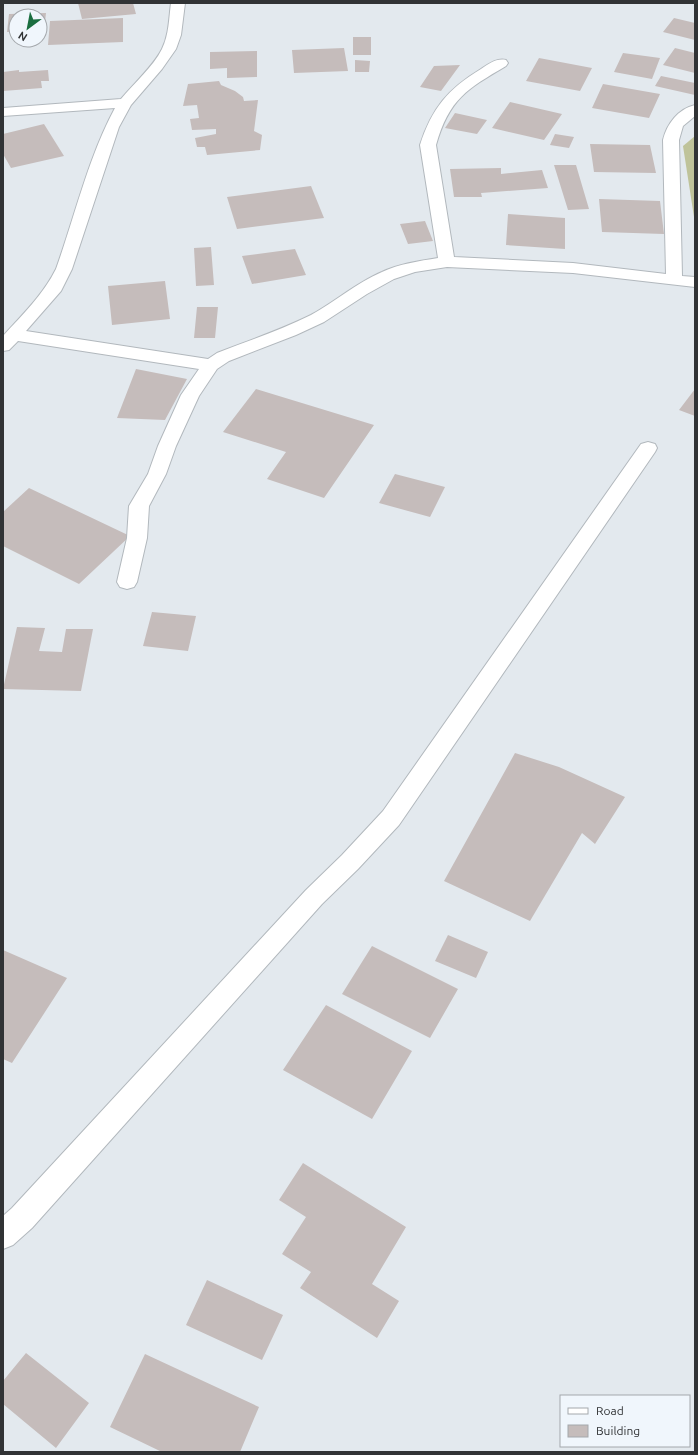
<svg xmlns="http://www.w3.org/2000/svg" width="698" height="1455" font-family="Ubuntu,sans-serif">
<style>
.green{fill:#bfc39a}
.building{fill:#c5bcbb}
.lines{fill:none;stroke-linecap:round;stroke-linejoin:round}
.minor-casing{stroke:#b2b8bd;stroke-width:2}
.minor{fill:#fff;fill-rule:evenodd}
</style>
<rect width="100%" height="100%" fill="#e3e9ee"/>
<path class="green" d="M 695,136 L 695,217 L 694,217 L 683,146 Z"/>
<path class="building" d="M 78,3 L 133,3 L 136,14 L 82,19 Z
M 46,13 L 44,31 L 40,31 L 40,16 L 16,16 L 16,32 L 7,32 L 9,14 Z
M 123,18 L 123,42 L 48,45 L 50,21 Z
M 674,18 L 695,23 L 695,40 L 663,32 Z
M 353,37 L 371,37 L 371,55 L 353,55 Z
M 344,48 L 348,71 L 294,73 L 292,50 Z
M 675,48 L 695,53 L 695,73 L 663,65 Z
M 257,51 L 257,77 L 227,78 L 227,68 L 210,69 L 210,52 Z
M 623,53 L 660,58 L 652,79 L 614,72 Z
M 539,58 L 592,68 L 580,91 L 526,81 Z
M 355,60 L 370,61 L 369,72 L 355,72 Z
M 460,65 L 441,91 L 420,87 L 434,66 Z
M 19,70 L 19,72 L 48,70 L 49,81 L 41,81 L 42,88 L 3,91 L 3,72 Z
M 661,76 L 695,83 L 695,95 L 655,86 Z
M 219,81 L 221,85 L 235,91 L 243,97 L 244,101 L 258,100 L 254,131 L 262,135 L 260,150 L 207,155 L 205,147 L 197,147 L 195,138 L 216,134 L 216,129 L 192,130 L 190,119 L 199,118 L 197,105 L 183,106 L 188,84 Z
M 603,84 L 660,94 L 649,118 L 592,108 Z
M 510,102 L 562,114 L 544,140 L 492,128 Z
M 455,113 L 487,120 L 477,134 L 445,128 Z
M 44,124 L 64,156 L 11,168 L 3,154 L 3,134 Z
M 555,134 L 574,137 L 569,148 L 550,145 Z
M 590,144 L 650,145 L 656,173 L 594,172 Z
M 554,165 L 576,165 L 589,209 L 568,210 Z
M 501,168 L 501,174 L 542,170 L 548,188 L 481,193 L 482,197 L 454,197 L 450,169 Z
M 311,186 L 324,218 L 237,229 L 227,197 Z
M 599,199 L 660,201 L 664,234 L 602,232 Z
M 508,214 L 565,218 L 565,249 L 506,245 Z
M 425,221 L 433,241 L 408,244 L 400,224 Z
M 211,247 L 214,285 L 196,286 L 194,248 Z
M 295,249 L 306,275 L 252,284 L 242,256 Z
M 165,281 L 170,319 L 112,325 L 108,286 Z
M 197,307 L 218,307 L 215,338 L 194,338 Z
M 136,369 L 187,379 L 165,420 L 117,418 Z
M 256,389 L 374,425 L 324,498 L 267,479 L 286,452 L 223,432 Z
M 695,389 L 695,416 L 679,410 Z
M 395,474 L 445,487 L 430,517 L 379,503 Z
M 29,488 L 130,536 L 79,584 L 3,546 L 3,512 Z
M 152,612 L 196,616 L 188,651 L 143,646 Z
M 17,627 L 45,628 L 39,651 L 62,652 L 66,629 L 93,629 L 81,691 L 3,689 Z
M 515,753 L 559,767 L 625,797 L 595,844 L 582,833 L 530,921 L 444,881 Z
M 448,935 L 488,952 L 476,978 L 435,961 Z
M 372,946 L 458,989 L 430,1038 L 342,994 Z
M 3,950 L 67,978 L 12,1063 L 3,1059 Z
M 326,1005 L 412,1051 L 372,1119 L 283,1070 Z
M 303,1163 L 406,1227 L 372,1284 L 399,1301 L 377,1338 L 300,1288 L 311,1272 L 282,1254 L 306,1217 L 279,1200 Z
M 207,1280 L 283,1315 L 262,1360 L 186,1325 Z
M 26,1353 L 89,1403 L 56,1448 L 3,1404 L 3,1381 Z
M 145,1354 L 259,1407 L 240,1452 L 162,1452 L 110,1427 Z"/>
<g class="lines">
<defs>
<path id="minor" d="M 171,3 L 185,3 L 181,35 L 176,49 L 162,69 L 131,105 L 119,127 L 72,269 L 61,291 L 26,331 L 208,359 L 217,353 C 248,341 281,330 311,315 C 335,302 356,283 382,272 C 399,264 419,261 438,258 L 420,145 C 432,108 448,89 481,69 C 489,64 496,58 506,60 L 508,63 L 506,66 C 467,89 449,99 436,145 L 454,257 L 573,263 L 666,274 L 663,140 C 667,124 678,109 695,105 L 695,116 L 683,126 L 679,140 L 682,276 L 695,277 L 695,287 L 573,273 L 447,267 L 415,272 L 394,279 L 367,294 L 324,322 L 296,335 L 229,361 L 217,369 L 199,396 L 176,446 L 166,474 L 149,506 L 147,538 L 137,582 L 134,587 L 127,589 L 120,587 L 117,582 L 127,538 L 129,506 L 148,474 L 158,446 L 181,395 L 199,369 L 18,341 L 9,350 L 3,351 L 3,336 C 23,314 43,295 56,269 C 75,216 88,158 115,108 L 3,116 L 3,108 L 121,99 C 134,83 153,67 162,49 C 169,35 169,18 171,3 Z
M 648,442 L 655,444 L 657,448 L 655,452 L 399,825 L 358,869 L 322,904 L 32,1228 L 13,1245 L 3,1249 L 3,1216 L 12,1208 L 306,890 L 342,855 L 383,811 L 641,444 Z"/>
</defs>
<use href="#minor" class="minor-casing"/>
<use href="#minor" class="minor"/>
</g>
<rect width="698" height="1455" fill="none" stroke="#313335" stroke-width="8"/>
<rect x="560" y="1395" width="130" height="52" fill="#f0f6fc" stroke="#a4a8ac"/>
<rect x="568" y="1408" width="20" height="6" fill="#ffffff" stroke="#a4a8ac"/>
<text x="596" y="1415" font-size="12" fill="#313335">Road</text>
<rect x="568" y="1425" width="20" height="12" fill="#c5bcbb" stroke="#a4a8ac"/>
<text x="596" y="1435" font-size="12" fill="#313335">Building</text>
<g transform="translate(28 28) rotate(212)"><circle r="19" fill="#f0f6fc" stroke="#a4a8ac"/>
<path d="M0-3L7 15L0 10L-7 15Z" fill="#1a6e40"/>
<text y="-6" font-size="11" font-weight="bold" text-anchor="middle" fill="#313335">N</text>
</g>
</svg>
